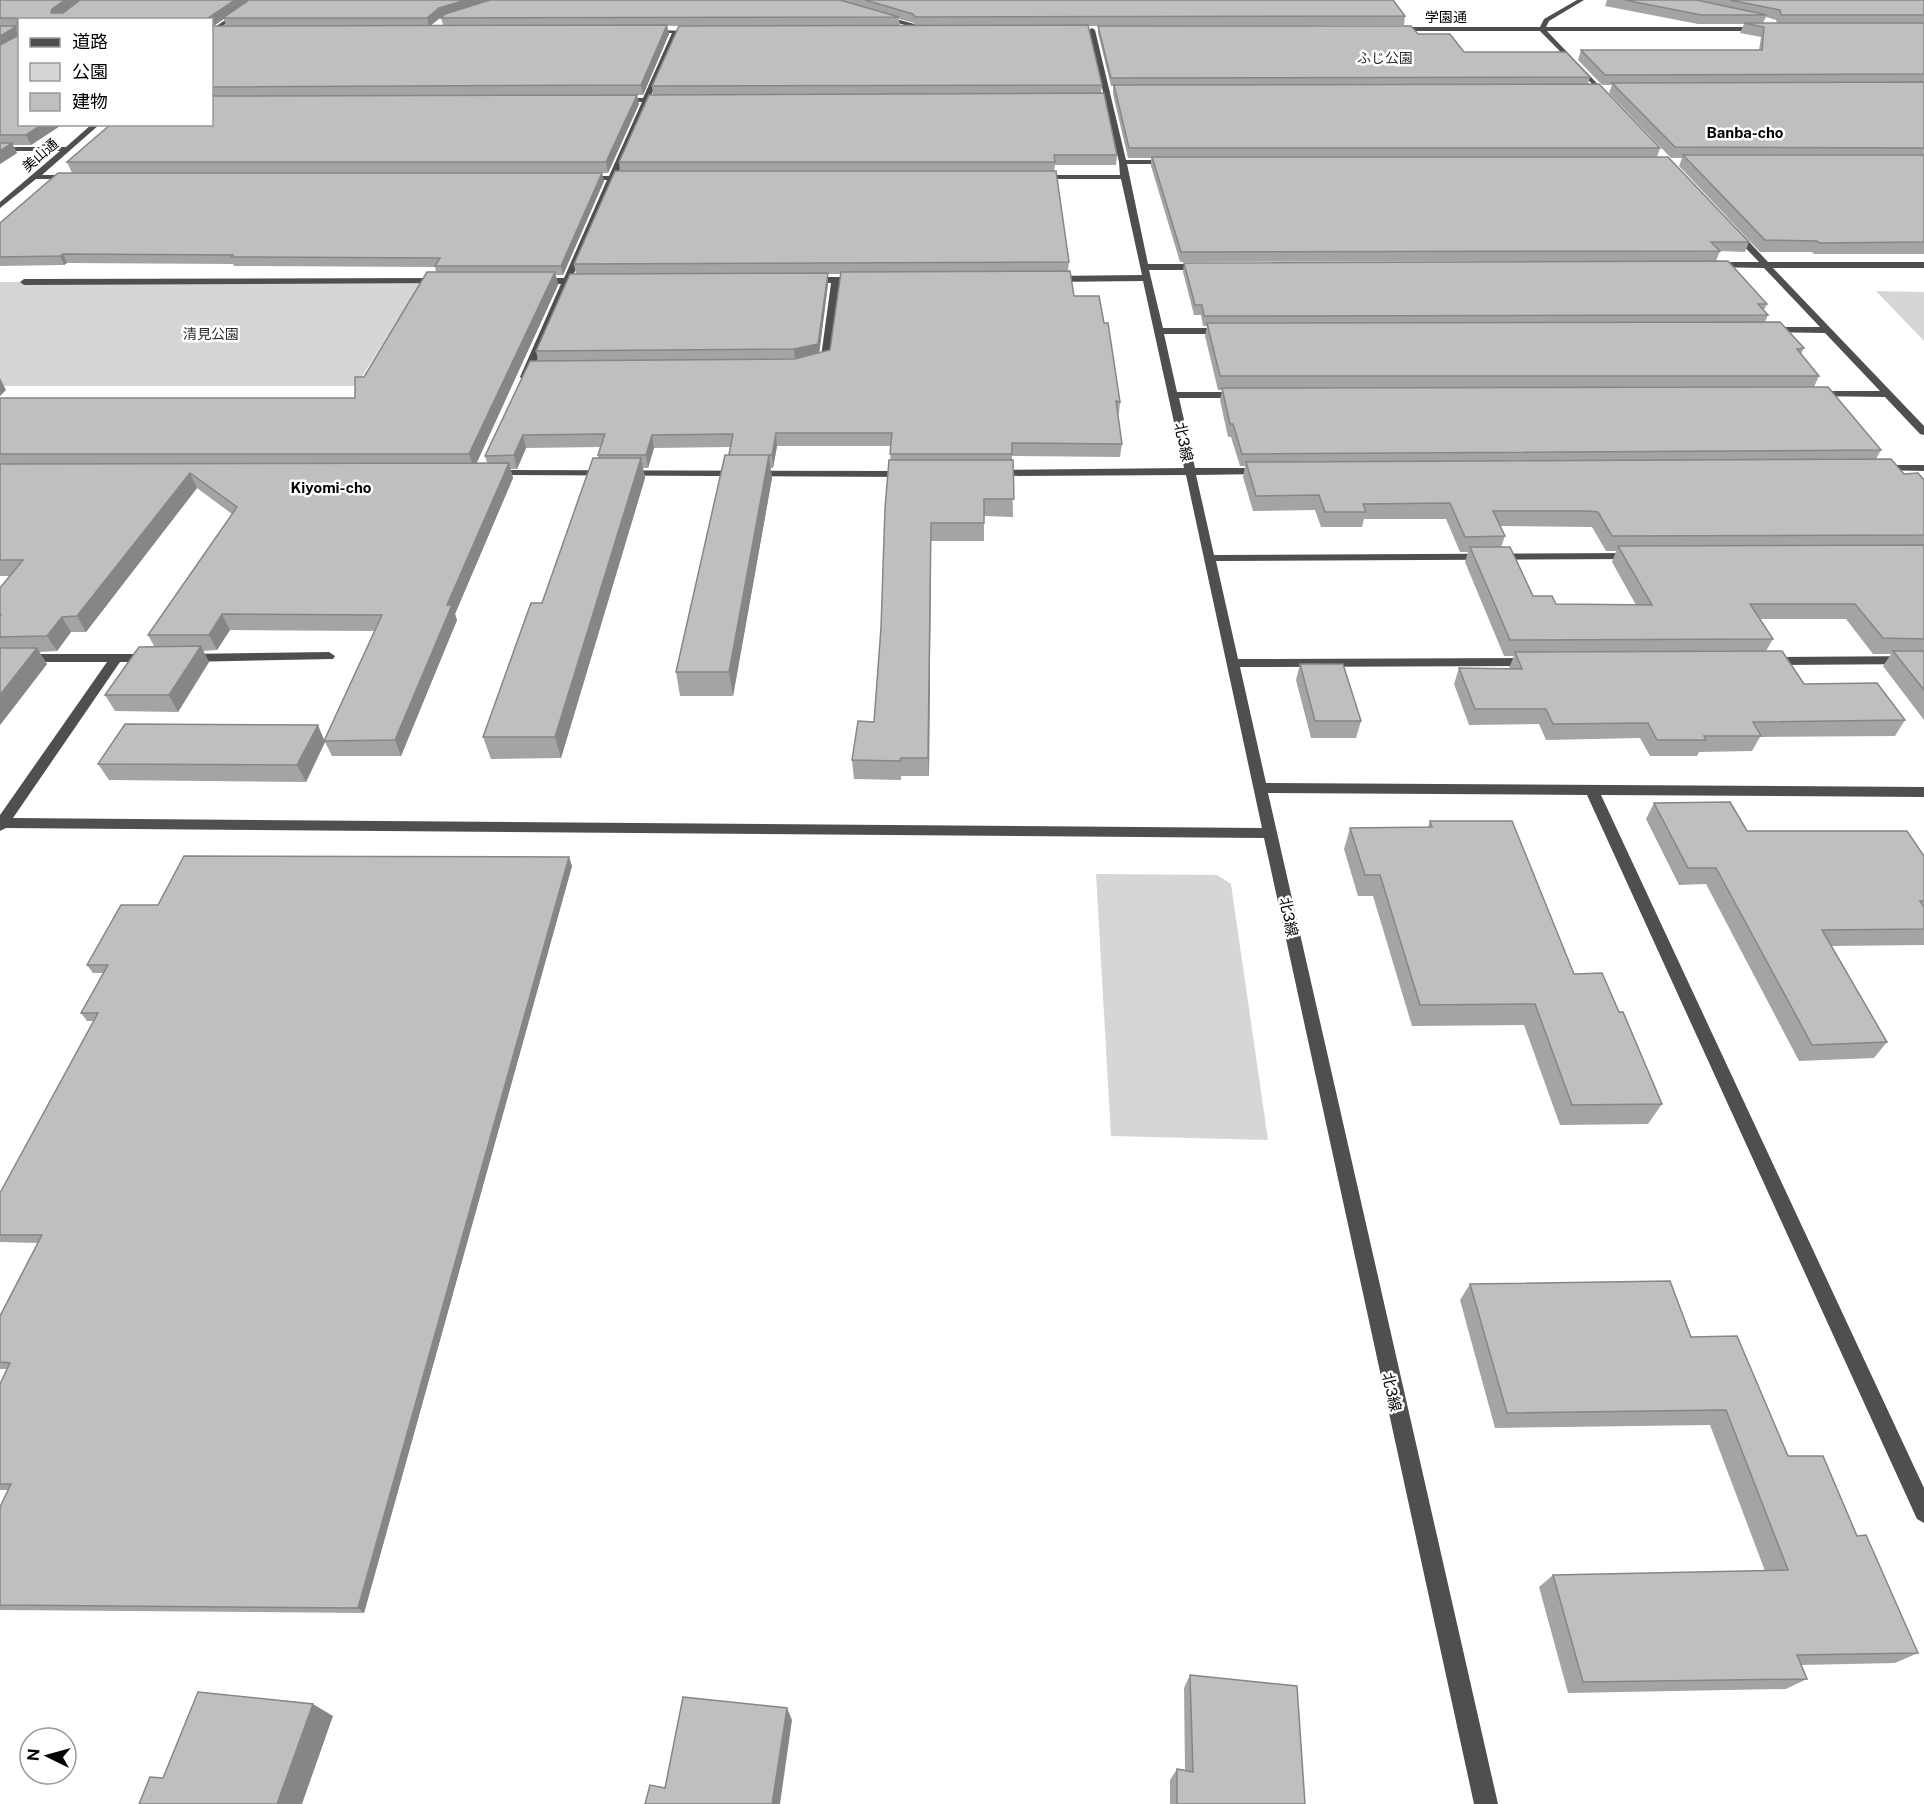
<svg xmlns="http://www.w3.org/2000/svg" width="1924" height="1804" font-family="'Public Sans','Noto Sans JP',sans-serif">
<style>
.green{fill:#d6d6d6}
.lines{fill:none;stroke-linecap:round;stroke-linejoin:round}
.minor{fill:#4f4f4f;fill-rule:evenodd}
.wall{fill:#a4a4a4;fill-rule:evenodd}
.shaded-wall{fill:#868686}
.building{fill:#bfbfbf;stroke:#868686;stroke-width:1.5}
.labels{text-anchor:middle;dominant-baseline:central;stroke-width:5;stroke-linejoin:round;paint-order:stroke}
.far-street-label{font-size:14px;fill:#000;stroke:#fff}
.far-park-label{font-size:14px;fill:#2d2d2d;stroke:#fff}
.far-quarter-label{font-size:15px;font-weight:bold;fill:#000;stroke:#fff}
.street-label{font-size:15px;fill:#000;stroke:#fff}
</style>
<rect width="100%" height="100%" fill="#fff"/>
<path class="green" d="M 422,281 L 356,386 L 0,386 L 0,282 Z
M 1876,291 L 1924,292 L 1924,341 Z
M 1096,874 L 1217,875 L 1231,884 L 1268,1140 L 1111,1136 Z"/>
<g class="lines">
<path class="minor" d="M 255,0 L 262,0 L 212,33 L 212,29 Z
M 1577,0 L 1584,0 L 1549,21 L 1546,27 L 1762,27 L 1765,29 L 1762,31 L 1547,31 L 1611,98 L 1609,101 L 1540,31 L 1393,31 L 1390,29 L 1393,27 L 1540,27 L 1544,19 Z
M 881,15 L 933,29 L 934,30 L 931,32 L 879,18 Z
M 1092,28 L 1095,30 L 1126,160 L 1171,160 L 1175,162 L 1171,164 L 1127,164 L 1148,264 L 1204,264 L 1208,267 L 1204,270 L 1149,270 L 1163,328 L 1226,328 L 1231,331 L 1226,334 L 1164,334 L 1177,392 L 1240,392 L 1245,395 L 1240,398 L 1179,398 L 1195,468 L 1263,468 L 1268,471 L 1263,474 L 1196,475 L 1214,555 L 1632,553 L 1638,556 L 1632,559 L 1216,561 L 1238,659 L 1531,658 L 1537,662 L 1531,666 L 1240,667 L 1266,783 L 1924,787 L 1924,797 L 1601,795 L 1924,1488 L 1924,1523 L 1917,1519 L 1587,795 L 1268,793 L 1498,1804 L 1474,1804 L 1264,838 L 6,828 L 0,831 L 0,815 L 107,662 L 0,662 L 0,654 L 150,654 L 156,658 L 150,662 L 120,662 L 13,818 L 1262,828 L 1186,475 L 993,476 L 988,473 L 993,470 L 1184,468 L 1143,281 L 1051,282 L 1047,279 L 1051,276 L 1142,275 L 1121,179 L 1037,179 L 1033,177 L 1037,175 L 1120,175 L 1119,162 L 1089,30 Z
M 647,30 L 700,31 L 678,33 L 650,98 L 670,100 L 648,102 L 617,176 L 632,176 L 636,178 L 632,180 L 615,180 L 572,278 L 586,278 L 590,281 L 586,284 L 570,284 L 530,377 L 522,379 L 520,377 L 561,284 L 538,284 L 534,281 L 538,278 L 564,278 L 607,180 L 584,180 L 580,178 L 584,176 L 609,176 L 642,102 L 616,100 L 619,98 L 643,98 L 672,33 L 649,33 Z
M 92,124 L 100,124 L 42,175 L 74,175 L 74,179 L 36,179 L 0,208 L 0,202 L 60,151 L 0,151 L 0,147 L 66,147 Z
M 1732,230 L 1738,230 L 1768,262 L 1924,262 L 1924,268 L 1773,268 L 1924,426 L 1924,435 L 1920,434 L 1885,397 L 1813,396 L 1811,394 L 1816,391 L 1880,391 L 1825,333 L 1766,332 L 1766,328 L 1769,327 L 1820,327 L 1764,268 L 1708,267 L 1707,265 L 1711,262 L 1759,262 L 1732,234 Z
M 808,277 L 859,277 L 863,280 L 859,283 L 840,283 L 831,359 L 816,364 L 811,361 L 821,357 L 831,283 L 805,282 L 805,278 Z
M 442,278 L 446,281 L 445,283 L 24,285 L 20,282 L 24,279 Z
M 1881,465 L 1924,465 L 1924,471 L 1877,470 L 1877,466 Z
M 492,470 L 906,471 L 911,474 L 906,477 L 488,475 L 487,473 Z
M 329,652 L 335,656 L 333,659 L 186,662 L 180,658 L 186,654 Z
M 1924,656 L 1924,664 L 1768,665 L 1762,661 L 1768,657 Z"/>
</g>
<path class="wall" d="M 0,0 L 1393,0 L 1405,16 L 1404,25 L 1107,26 L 1418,34 L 1464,52 L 1590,77 L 1588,84 L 1660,148 L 1657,157 L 1749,242 L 1745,252 L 1720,251 L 1716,261 L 1180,262 L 1151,166 L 1151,158 L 1128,158 L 1113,94 L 1113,86 L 1111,86 L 1098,33 L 1098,26 L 1088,26 L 1102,85 L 1101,93 L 1117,155 L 1116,165 L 1055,165 L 1054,171 L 1069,262 L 1068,271 L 1074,296 L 1104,323 L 1120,402 L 1119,414 L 1118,414 L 1122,444 L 1120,457 L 1012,456 L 1013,517 L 984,516 L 984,541 L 931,541 L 929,776 L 901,776 L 901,780 L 854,779 L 852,760 L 874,722 L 881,628 L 891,446 L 777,446 L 773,468 L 770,468 L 772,478 L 733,696 L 680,696 L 676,672 L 730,447 L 654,448 L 648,468 L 643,468 L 645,478 L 561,758 L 491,759 L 483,737 L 542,603 L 598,458 L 598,455 L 600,447 L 526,448 L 517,469 L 510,469 L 513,478 L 455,614 L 457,620 L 401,756 L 332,756 L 325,742 L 306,782 L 109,780 L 98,764 L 325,740 L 375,631 L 230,630 L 217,650 L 203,651 L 209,662 L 178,712 L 115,711 L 105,695 L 154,646 L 148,635 L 232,514 L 197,488 L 86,632 L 71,632 L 57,651 L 39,652 L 47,664 L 0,725 L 0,588 L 10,576 L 0,576 L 0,398 L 355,398 L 364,377 L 436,272 L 435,267 L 234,266 L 233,264 L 67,263 L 64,265 L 0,266 L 0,223 L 604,181 L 563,275 L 556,275 L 558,285 L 476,463 L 487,463 L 485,456 L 538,361 L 536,351 L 576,274 L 574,264 L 620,171 L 619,162 L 653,94 L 652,86 L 679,26 L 667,26 L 669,34 L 643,95 L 637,95 L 639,104 L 608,173 L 72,173 L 67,162 L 212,124 L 212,20 L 20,124 L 63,124 L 31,145 L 13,145 L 17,153 L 0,164 ZM 443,16 L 441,18 L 443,25 L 431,25 ZM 224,19 L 226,26 L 213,26 ZM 899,19 L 914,23 L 915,26 L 900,26 ZM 828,274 L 841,274 L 830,350 L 819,352 L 828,284 Z
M 1607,0 L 1924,0 L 1924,254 L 1814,254 L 1812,252 L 1760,252 L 1679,166 L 1682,158 L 1671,158 L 1609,93 L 1612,85 L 1602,85 L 1578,60 L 1581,50 L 1759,50 L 1761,37 L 1740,33 L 1744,24 L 1698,24 L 1605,6 ZM 1766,17 L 1776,20 L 1777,23 L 1763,23 Z
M 1184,263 L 1767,304 L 1764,310 L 1768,315 L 1765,322 L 1804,348 L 1801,354 L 1819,376 L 1814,387 L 1881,450 L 1876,459 L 1904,474 L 1924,480 L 1924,720 L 1883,666 L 1891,654 L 1873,654 L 1846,619 L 1760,619 L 1773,639 L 1766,651 L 1804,684 L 1905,720 L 1895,736 L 1760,737 L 1752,751 L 1699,752 L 1697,756 L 1650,756 L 1640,738 L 1546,740 L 1539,724 L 1469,725 L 1454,684 L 1459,668 L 1509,668 L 1514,656 L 1504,656 L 1465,562 L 1468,552 L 1460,552 L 1446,519 L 1364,519 L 1362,527 L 1321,527 L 1315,510 L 1253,511 L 1243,477 L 1245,466 L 1240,466 L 1231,437 L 1228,437 L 1220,400 L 1222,390 L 1218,390 L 1205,336 L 1207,326 L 1203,326 L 1201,315 L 1194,315 L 1183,272 ZM 1500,526 L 1592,527 L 1606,551 L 1616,551 L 1612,562 L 1636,605 L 1556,604 L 1533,596 L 1501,547 L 1505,536 Z
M 1300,664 L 1361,721 L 1356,738 L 1311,738 L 1296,680 Z
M 1654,803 L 1747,831 L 1924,856 L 1924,945 L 1831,946 L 1887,1042 L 1874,1058 L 1799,1061 L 1706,884 L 1679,885 L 1646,819 Z
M 1430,821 L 1574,974 L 1662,1104 L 1648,1124 L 1560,1125 L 1524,1025 L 1412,1026 L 1373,896 L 1358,896 L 1344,849 L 1350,828 L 1428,827 Z
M 572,866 L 364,1613 L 0,1610 L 0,1507 L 8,1490 L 0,1490 L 0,1384 L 7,1369 L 0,1369 L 0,1316 L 38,1243 L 0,1242 L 0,1193 L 94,1021 L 87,1021 L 81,1013 L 103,973 L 93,973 L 87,965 L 158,905 Z
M 1470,1284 L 1691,1337 L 1788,1456 L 1857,1536 L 1918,1653 L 1895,1663 L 1801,1665 L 1807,1679 L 1786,1689 L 1568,1693 L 1539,1587 L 1553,1575 L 1765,1571 L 1710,1425 L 1495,1428 L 1460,1300 Z
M 1190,1675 L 1305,1804 L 1170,1804 L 1170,1780 L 1177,1769 L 1185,1771 L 1184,1688 Z"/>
<path class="shaded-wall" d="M 65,0 L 80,0 L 56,20 L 51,13 L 52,9 Z
M 235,0 L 252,0 L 212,27 L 212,20 L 207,20 L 208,18 Z
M 466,0 L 497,0 L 441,17 L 429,27 L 427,18 L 439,8 Z
M 667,25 L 669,34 L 643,95 L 641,85 Z
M 15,27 L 19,36 L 0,47 L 0,36 Z
M 637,95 L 639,104 L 608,173 L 606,162 Z
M 43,124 L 63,124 L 31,145 L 26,135 Z
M 12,143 L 17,153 L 0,164 L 0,151 Z
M 602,173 L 604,181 L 563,275 L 561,266 Z
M 63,254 L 67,263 L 64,265 L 60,256 Z
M 555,272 L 558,285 L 474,469 L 469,454 Z
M 828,273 L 828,284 L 819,355 L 795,361 L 794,349 Z
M 0,378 L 6,390 L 0,396 Z
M 776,433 L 777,446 L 773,468 L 772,455 Z
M 523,435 L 526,448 L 517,469 L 514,455 Z
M 652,435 L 654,448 L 648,468 L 646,455 Z
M 769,455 L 772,478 L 733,696 L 729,672 Z
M 641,458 L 645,478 L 561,758 L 555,737 Z
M 509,463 L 513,478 L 455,614 L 457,620 L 401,756 L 395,740 L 447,605 Z
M 190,473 L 197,488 L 86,632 L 77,616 Z
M 931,523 L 931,541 L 929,776 L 928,758 Z
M 222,614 L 230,630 L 217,650 L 209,635 Z
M 62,617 L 71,632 L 57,651 L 47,636 Z
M 201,646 L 209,662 L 178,712 L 169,695 Z
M 37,648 L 47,664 L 0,725 L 0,695 Z
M 318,725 L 325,742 L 306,782 L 297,765 Z
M 569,857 L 572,866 L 364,1613 L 358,1608 Z
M 313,1704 L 333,1716 L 302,1804 L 277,1804 Z
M 787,1708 L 792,1720 L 780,1804 L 772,1804 Z"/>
<path class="building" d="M 0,0 L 65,0 L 52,9 L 51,13 L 63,13 L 80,0 L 235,0 L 208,18 L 207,20 L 20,20 L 20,124 L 43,124 L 26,135 L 0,135 L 0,45 L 17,36 L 18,28 L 15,27 L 0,36 L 0,26 L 16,26 L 18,20 L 16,18 L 0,18 Z
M 249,0 L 466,0 L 439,8 L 427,18 L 223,18 Z
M 490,0 L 840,0 L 899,17 L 441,18 L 445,14 Z
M 865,0 L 1393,0 L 1405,16 L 915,17 L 913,14 Z
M 1625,0 L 1696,0 L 1767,15 L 1701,15 Z
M 1730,0 L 1924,0 L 1924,15 L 1781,15 L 1780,10 Z
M 1744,23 L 1924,23 L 1924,74 L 1605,75 L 1581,50 L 1762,50 L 1764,27 Z
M 667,25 L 641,85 L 212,87 L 212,26 Z
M 1088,25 L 1102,85 L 652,86 L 679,26 Z
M 1098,26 L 1411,26 L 1418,34 L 1450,34 L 1464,52 L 1566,52 L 1590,77 L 1111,78 Z
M 1924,82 L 1924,148 L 1675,147 L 1612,83 Z
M 1599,84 L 1660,148 L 1129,148 L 1114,85 Z
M 1104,93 L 1117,155 L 1054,155 L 1055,162 L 619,162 L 649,95 Z
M 637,95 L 606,162 L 67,162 L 111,124 L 212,124 L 212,96 Z
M 0,143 L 12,143 L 0,151 Z
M 1683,155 L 1924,155 L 1924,242 L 1819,243 L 1817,241 L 1765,240 Z
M 1152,157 L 1668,157 L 1749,242 L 1711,242 L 1720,251 L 1181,252 Z
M 615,171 L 1056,171 L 1069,262 L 574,264 Z
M 58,173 L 602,173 L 561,266 L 435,266 L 440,258 L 231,257 L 233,255 L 63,254 L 60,256 L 0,257 L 0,223 Z
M 1728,261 L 1767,304 L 1758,304 L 1768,315 L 1204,316 L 1202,305 L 1195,305 L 1184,263 Z
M 1070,271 L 1074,296 L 1099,296 L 1104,323 L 1108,323 L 1120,402 L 1116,401 L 1122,444 L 1012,443 L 1012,454 L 890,454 L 892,433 L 776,433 L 772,455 L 729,455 L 733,434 L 652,435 L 646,455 L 598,455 L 605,434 L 523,435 L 514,455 L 485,456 L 530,361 L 794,359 L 830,350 L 841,272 Z
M 427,272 L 555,272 L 469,454 L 0,454 L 0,398 L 355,398 L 355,377 L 364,377 Z
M 828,273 L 818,344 L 794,349 L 536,351 L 570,274 Z
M 1780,322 L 1804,348 L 1797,349 L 1819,376 L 1220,376 L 1207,323 Z
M 1828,387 L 1881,450 L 1242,454 L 1233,424 L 1230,424 L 1222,388 Z
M 725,455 L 769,455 L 729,672 L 676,672 Z
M 593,458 L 641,458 L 555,737 L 483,737 L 531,603 L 542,603 Z
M 1891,459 L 1904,474 L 1918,473 L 1924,480 L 1924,535 L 1612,536 L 1598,512 L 1588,511 L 1493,511 L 1505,536 L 1465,537 L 1450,503 L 1363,504 L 1366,512 L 1325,512 L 1319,495 L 1256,496 L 1246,462 Z
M 889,460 L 1013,460 L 1014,499 L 984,499 L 984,523 L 931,523 L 928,758 L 901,758 L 900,761 L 852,760 L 858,721 L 874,722 L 881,628 L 885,508 Z
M 509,463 L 447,605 L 452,605 L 395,740 L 324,741 L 382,615 L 222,614 L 209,635 L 148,635 L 237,507 L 190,473 L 77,616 L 62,617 L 47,636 L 0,637 L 0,616 L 1,615 L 0,615 L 0,588 L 23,560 L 0,560 L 0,464 Z
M 1924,545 L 1924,639 L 1883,638 L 1855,604 L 1750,604 L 1773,639 L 1510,640 L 1470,547 L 1510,547 L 1533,596 L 1552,596 L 1556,604 L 1652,605 L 1618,546 Z
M 201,646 L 169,695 L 105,695 L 139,647 Z
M 0,648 L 37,648 L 0,695 Z
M 1782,651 L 1804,684 L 1877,683 L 1905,720 L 1753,722 L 1761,736 L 1704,736 L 1706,740 L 1657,740 L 1648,723 L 1553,724 L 1546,709 L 1475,709 L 1459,668 L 1522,669 L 1515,652 Z
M 1893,651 L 1924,651 L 1924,690 Z
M 1300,664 L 1343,664 L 1361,721 L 1315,721 Z
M 125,724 L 318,725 L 297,765 L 98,764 Z
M 1730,802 L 1747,831 L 1907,831 L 1924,856 L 1924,901 L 1920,901 L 1924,907 L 1924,929 L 1822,930 L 1887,1042 L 1812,1045 L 1716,868 L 1688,868 L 1654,803 Z
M 1430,821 L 1512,821 L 1574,974 L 1602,973 L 1619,1012 L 1623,1012 L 1662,1104 L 1572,1105 L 1535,1004 L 1420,1005 L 1380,875 L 1365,875 L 1350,828 L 1432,827 Z
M 184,856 L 569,857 L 358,1608 L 0,1605 L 0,1507 L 11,1484 L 0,1484 L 0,1384 L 10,1363 L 0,1362 L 0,1316 L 42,1235 L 0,1235 L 0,1193 L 98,1013 L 81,1013 L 108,965 L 87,965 L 121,905 L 158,905 Z
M 1670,1281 L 1691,1337 L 1737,1336 L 1788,1456 L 1823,1456 L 1857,1536 L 1866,1535 L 1918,1653 L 1797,1655 L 1807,1679 L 1583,1682 L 1553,1575 L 1788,1570 L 1726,1410 L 1507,1413 L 1470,1284 Z
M 1190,1675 L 1297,1686 L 1305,1804 L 1177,1804 L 1177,1769 L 1193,1772 Z
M 198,1692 L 313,1704 L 277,1804 L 139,1804 L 150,1777 L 163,1778 Z
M 683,1697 L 787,1708 L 772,1804 L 645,1804 L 650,1785 L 665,1788 Z"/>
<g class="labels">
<g class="far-street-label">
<text x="1446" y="17">学園通</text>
<text transform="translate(40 155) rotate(-41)">美山通</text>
</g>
<g class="far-park-label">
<text x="1385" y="58">ふじ公園</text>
<text x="211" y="334">清見公園</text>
</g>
<g class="far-quarter-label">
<text x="1745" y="132">Banba-cho</text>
<text x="331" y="487">Kiyomi-cho</text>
</g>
<g class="street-label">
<text transform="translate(1184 442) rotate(78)">北3線</text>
<text transform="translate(1289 917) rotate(78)">北3線</text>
<text transform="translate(1392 1392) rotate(77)">北3線</text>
</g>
</g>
<rect x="18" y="18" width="195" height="108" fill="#ffffff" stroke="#999999" stroke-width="1.5"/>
<rect x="30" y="38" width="30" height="9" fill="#4f4f4f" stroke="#999999" stroke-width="1.5"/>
<text x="72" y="48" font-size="18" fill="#000000">道路</text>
<rect x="30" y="63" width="30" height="18" fill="#d6d6d6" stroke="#999999" stroke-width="1.5"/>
<text x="72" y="78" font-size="18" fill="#000000">公園</text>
<rect x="30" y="93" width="30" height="18" fill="#bfbfbf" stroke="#999999" stroke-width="1.5"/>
<text x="72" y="108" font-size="18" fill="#000000">建物</text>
<g transform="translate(48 1756) rotate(275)"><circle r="28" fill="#ffffff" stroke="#999999" stroke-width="1.5"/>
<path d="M0-4.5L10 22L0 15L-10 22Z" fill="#000000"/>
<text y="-9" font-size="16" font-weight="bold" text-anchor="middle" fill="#000000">N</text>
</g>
</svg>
